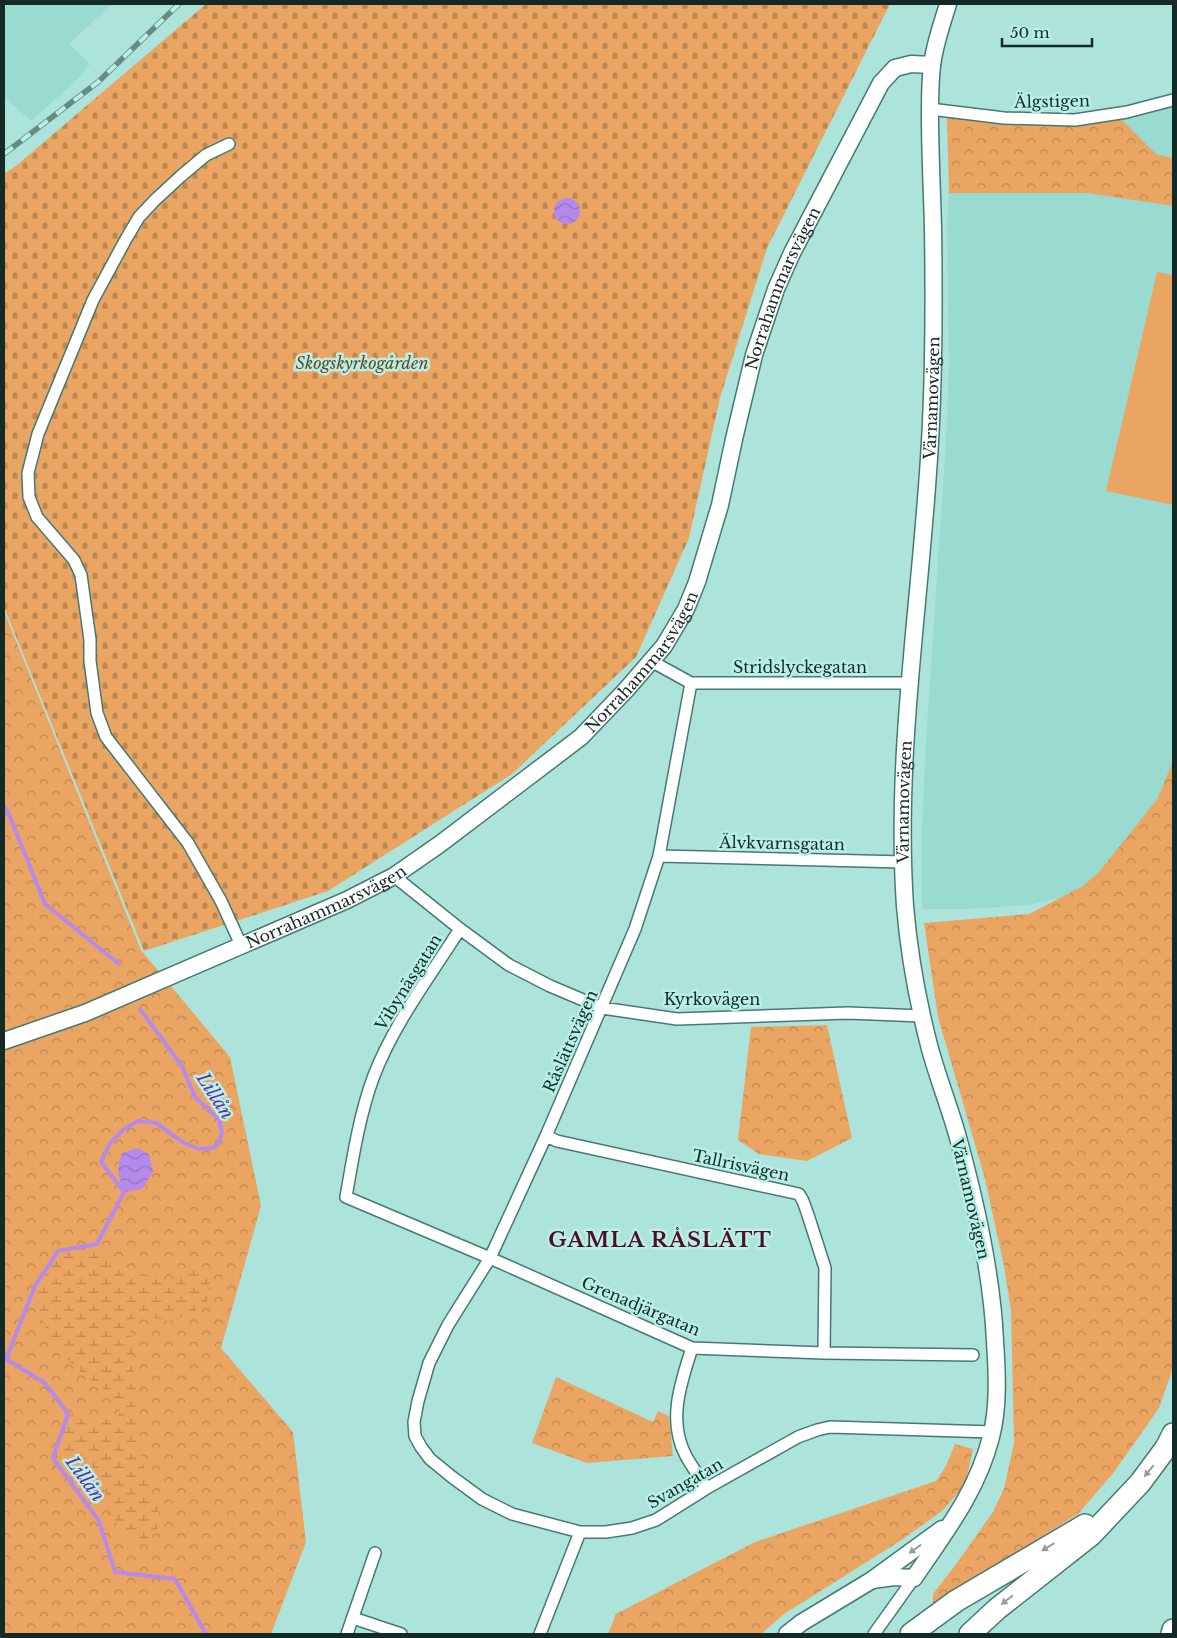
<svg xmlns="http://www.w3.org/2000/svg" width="1177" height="1638" font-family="'Libre Baskerville',serif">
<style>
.built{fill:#99dbd0}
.forest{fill:url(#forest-crowns)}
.wetland{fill:url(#wetland-marsh)}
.cemetery{fill:url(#cemetery-stones)}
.pitch{fill:#eaa563}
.water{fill:url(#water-waves)}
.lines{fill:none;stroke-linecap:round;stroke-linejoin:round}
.stream{stroke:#b68aec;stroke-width:4}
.street-casing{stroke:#457a72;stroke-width:14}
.secondary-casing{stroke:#457a72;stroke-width:19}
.highway-casing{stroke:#457a72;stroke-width:24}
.street{stroke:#fff;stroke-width:11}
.secondary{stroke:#fff;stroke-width:16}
.highway{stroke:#fff;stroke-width:21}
.rail-casing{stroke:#648c85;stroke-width:5.5}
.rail{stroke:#b8f0e7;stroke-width:4;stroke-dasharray:11;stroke-linecap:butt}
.oneway{fill:#959f9d}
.labels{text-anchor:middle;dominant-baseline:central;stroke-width:5;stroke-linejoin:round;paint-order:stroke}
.street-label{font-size:16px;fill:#132a26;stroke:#b8f0e7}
.park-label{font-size:16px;font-style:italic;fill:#684521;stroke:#b8f0e7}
.water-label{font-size:18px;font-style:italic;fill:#662b9d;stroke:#b8f0e7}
.district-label{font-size:21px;font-weight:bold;letter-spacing:1px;fill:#500d26;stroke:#b8f0e7}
</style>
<defs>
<pattern id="forest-crowns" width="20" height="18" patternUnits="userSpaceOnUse" patternTransform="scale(1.25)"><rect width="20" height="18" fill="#eaa563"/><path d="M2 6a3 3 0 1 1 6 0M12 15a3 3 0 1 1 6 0" fill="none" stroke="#bc8751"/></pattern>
<pattern id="wetland-marsh" width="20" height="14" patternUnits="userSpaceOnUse" patternTransform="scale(1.25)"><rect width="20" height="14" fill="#eaa563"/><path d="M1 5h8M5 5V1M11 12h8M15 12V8" fill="none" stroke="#bc8751"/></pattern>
<pattern id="cemetery-stones" width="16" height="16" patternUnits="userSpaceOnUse" patternTransform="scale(1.25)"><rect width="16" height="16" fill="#eaa563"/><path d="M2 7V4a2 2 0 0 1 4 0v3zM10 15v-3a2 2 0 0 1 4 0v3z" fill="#bc8751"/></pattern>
<pattern id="water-waves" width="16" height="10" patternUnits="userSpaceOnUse" patternTransform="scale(1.25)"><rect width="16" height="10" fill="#b68aec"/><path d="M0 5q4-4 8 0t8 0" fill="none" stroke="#9371bf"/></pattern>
</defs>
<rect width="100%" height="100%" fill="#ace3da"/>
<path class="built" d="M 4,4 L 112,4 L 69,44 L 90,64 L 76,81 L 31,121 L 4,97 Z
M 1173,102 L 1173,158 L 1156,154 L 1117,116 Z
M 1084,192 L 1173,205 L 1173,764 L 1159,797 L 1100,872 L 1084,886 L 1060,898 L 1028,905 L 967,909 L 924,909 L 922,907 L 922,831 L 926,740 L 947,424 L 949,362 L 947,224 L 949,193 Z"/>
<path class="forest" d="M 1117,115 L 1156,154 L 1173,158 L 1173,206 L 1087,193 L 949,193 L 947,117 L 1003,122 Z
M 4,611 L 141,950 L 230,1057 L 261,1206 L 221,1348 L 293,1432 L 306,1542 L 271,1634 L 4,1634 Z
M 1173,761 L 1173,1368 L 1159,1408 L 1114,1472 L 1078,1514 L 933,1604 L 933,1594 L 957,1563 L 993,1512 L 1004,1489 L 1014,1443 L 1011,1311 L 1004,1266 L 985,1179 L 938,1017 L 924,923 L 1029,914 L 1083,886 L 1099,872 L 1158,798 Z
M 827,1025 L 852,1138 L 807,1161 L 759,1154 L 738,1140 L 751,1027 Z
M 556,1377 L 653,1422 L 658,1411 L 669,1416 L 673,1456 L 587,1463 L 532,1443 Z
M 955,1444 L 973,1449 L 965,1485 L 942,1511 L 900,1541 L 784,1614 L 761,1634 L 608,1634 L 616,1614 L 755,1542 L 936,1481 L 946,1466 Z"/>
<path class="wetland" d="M 97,1244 L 104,1258 L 136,1274 L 171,1283 L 197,1267 L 205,1267 L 210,1282 L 207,1301 L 190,1315 L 168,1321 L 146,1316 L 129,1320 L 138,1407 L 141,1457 L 159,1513 L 157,1531 L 144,1543 L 129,1541 L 117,1525 L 103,1487 L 94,1468 L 72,1459 L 53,1458 L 68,1414 C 85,1418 104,1426 119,1415 L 120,1405 C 110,1390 101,1388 88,1378 C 69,1363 54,1346 44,1324 C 39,1313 38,1298 35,1286 L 58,1251 Z"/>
<path class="cemetery" d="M 206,4 L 890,4 L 767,248 L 720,398 L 689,538 L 636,657 L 512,774 L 328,891 L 144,951 L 4,607 L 4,174 L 17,165 Z"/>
<path class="pitch" d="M 1157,272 L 1173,275 L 1173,505 L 1106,491 Z"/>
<path class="water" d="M554 211a13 13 0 1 1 26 0a13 13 0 1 1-26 0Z
M 138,1148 L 149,1154 L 153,1172 L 142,1189 L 124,1192 C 118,1175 116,1170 122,1153 Z"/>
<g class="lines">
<path class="stream" d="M 4,806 L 8,812 L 45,904 L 119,964
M 140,1009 L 182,1066 L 195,1097 L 219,1120 L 222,1132 L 218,1144 L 213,1148 L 199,1149 L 184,1143 L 156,1123 L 138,1121 L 123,1130 L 110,1143 L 101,1162 L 124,1192 L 97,1244 L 58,1251 L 35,1286 L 6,1359 L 45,1383 L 68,1414 L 53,1458 L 99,1521 L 115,1572 L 175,1579 L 206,1634"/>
<defs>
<path id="street" d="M 930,109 L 1004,118 L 1075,120 L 1127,112 L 1173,100
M 229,144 L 206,155 L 181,176 L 155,200 L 139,217 L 126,239 L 93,300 L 38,434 L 28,473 L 29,497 L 37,517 L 74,560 L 81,575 L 90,640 L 90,661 L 97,713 L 106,737 L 188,843 L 221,901 L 241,945
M 651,661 L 691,683 L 659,856 L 635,929 L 546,1136 L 490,1258 L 448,1325 L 429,1363 L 418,1401 L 414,1422 L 415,1436 L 421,1447 L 430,1459 L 452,1477 L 482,1499 L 512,1514 L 580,1532 L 606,1532 L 632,1528 L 656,1520 L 707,1488 L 798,1437 L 817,1430 L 830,1427 L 993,1432
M 691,683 L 909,683
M 659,856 L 903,862
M 394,876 L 460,929 L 509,965 L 550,986 L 602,1008 L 677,1019 L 848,1013 L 922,1016
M 460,929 C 430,976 393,1025 373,1078 C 359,1117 353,1157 346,1197 L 490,1258 L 692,1348 L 824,1353 L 973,1355
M 546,1136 L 557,1141 L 799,1194 L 803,1201 L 808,1215 L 825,1268 L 824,1353
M 692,1348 C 681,1382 667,1421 686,1456 C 692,1467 700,1478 707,1488
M 353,1618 L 401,1634
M 347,1634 L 375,1553
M 540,1634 L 580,1532
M 874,1634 L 914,1578"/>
<g id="secondary">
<path id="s1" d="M 4,1041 L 85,1013 L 347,900 L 394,876 L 440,844 L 581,737 L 626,690 L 664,646 L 686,609 L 697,582 L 720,505 L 734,439 L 754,355 L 776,289 L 792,253 L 881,83 L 895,68 L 911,64 L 932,65"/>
<path id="s2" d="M 872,1580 L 894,1577 L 914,1578 C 945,1532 977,1492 991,1437 C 999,1406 997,1372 995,1341 C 992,1273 975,1199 957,1134 C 949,1106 938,1078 930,1049 C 918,1003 909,954 905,906 C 894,744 924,584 931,422 C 934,357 934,293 933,228 C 932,190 930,153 930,115 C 930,99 930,82 932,66 C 934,46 942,24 948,4"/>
<path d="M 787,1634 L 801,1623 L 872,1580 L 942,1529"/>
</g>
<path id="highway" d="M 911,1634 L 956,1601 L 1085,1525
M 970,1634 L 997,1609 L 1091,1535 L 1140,1483 L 1166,1448 L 1173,1434
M 1172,1634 L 1173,1630"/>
</defs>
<use href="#street" class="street-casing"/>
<use href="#secondary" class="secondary-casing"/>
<use href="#highway" class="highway-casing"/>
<use href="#street" class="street"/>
<use href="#secondary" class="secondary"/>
<use href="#highway" class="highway"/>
<defs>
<path id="rail" d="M 4,154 L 98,82 L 179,4"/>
</defs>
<use href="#rail" class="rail-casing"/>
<use href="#rail" class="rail"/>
</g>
<defs><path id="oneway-solid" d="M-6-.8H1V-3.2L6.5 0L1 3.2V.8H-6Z" transform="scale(1.25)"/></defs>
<g class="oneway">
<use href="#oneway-solid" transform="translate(1149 1471) rotate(129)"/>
<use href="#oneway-solid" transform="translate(1048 1547) rotate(149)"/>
<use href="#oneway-solid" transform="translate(915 1549) rotate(144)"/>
<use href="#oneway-solid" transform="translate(1007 1600) rotate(142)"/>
</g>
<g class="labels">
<g class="street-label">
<text transform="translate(1052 101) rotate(-1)">Älgstigen</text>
<text stroke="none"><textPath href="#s1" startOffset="1159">Norrahammarsvägen</textPath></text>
<text stroke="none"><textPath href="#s2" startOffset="1255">Värnamovägen</textPath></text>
<text stroke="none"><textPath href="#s1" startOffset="754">Norrahammarsvägen</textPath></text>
<text x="800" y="667">Stridslyckegatan</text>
<text stroke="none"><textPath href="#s2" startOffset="850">Värnamovägen</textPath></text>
<text transform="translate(782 843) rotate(1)">Älvkvarnsgatan</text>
<text stroke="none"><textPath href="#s1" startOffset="349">Norrahammarsvägen</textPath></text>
<text transform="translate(408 982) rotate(-58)">Vibynäsgatan</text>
<text x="712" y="999">Kyrkovägen</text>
<text transform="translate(570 1041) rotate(-66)">Råslättsvägen</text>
<text transform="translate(741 1165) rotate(12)">Tallrisvägen</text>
<text transform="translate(971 1199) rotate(77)">Värnamovägen</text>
<text transform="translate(641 1306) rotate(23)">Grenadjärgatan</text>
<text transform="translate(685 1483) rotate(-30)">Svangatan</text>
</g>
<g class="park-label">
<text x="362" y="363">Skogskyrkogården</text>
</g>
<g class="water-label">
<text transform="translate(215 1096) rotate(57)">Lillån</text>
<text transform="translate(85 1479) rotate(54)">Lillån</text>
</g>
<g class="district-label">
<text x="660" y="1240">GAMLA RÅSLÄTT</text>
</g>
</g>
<rect width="1177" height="1638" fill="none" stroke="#132a26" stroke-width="10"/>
<path d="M1002 38v8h90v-8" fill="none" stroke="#132a26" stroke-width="2.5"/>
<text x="1010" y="38" font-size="15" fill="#132a26" stroke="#b8f0e7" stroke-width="4" paint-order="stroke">50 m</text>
</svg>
